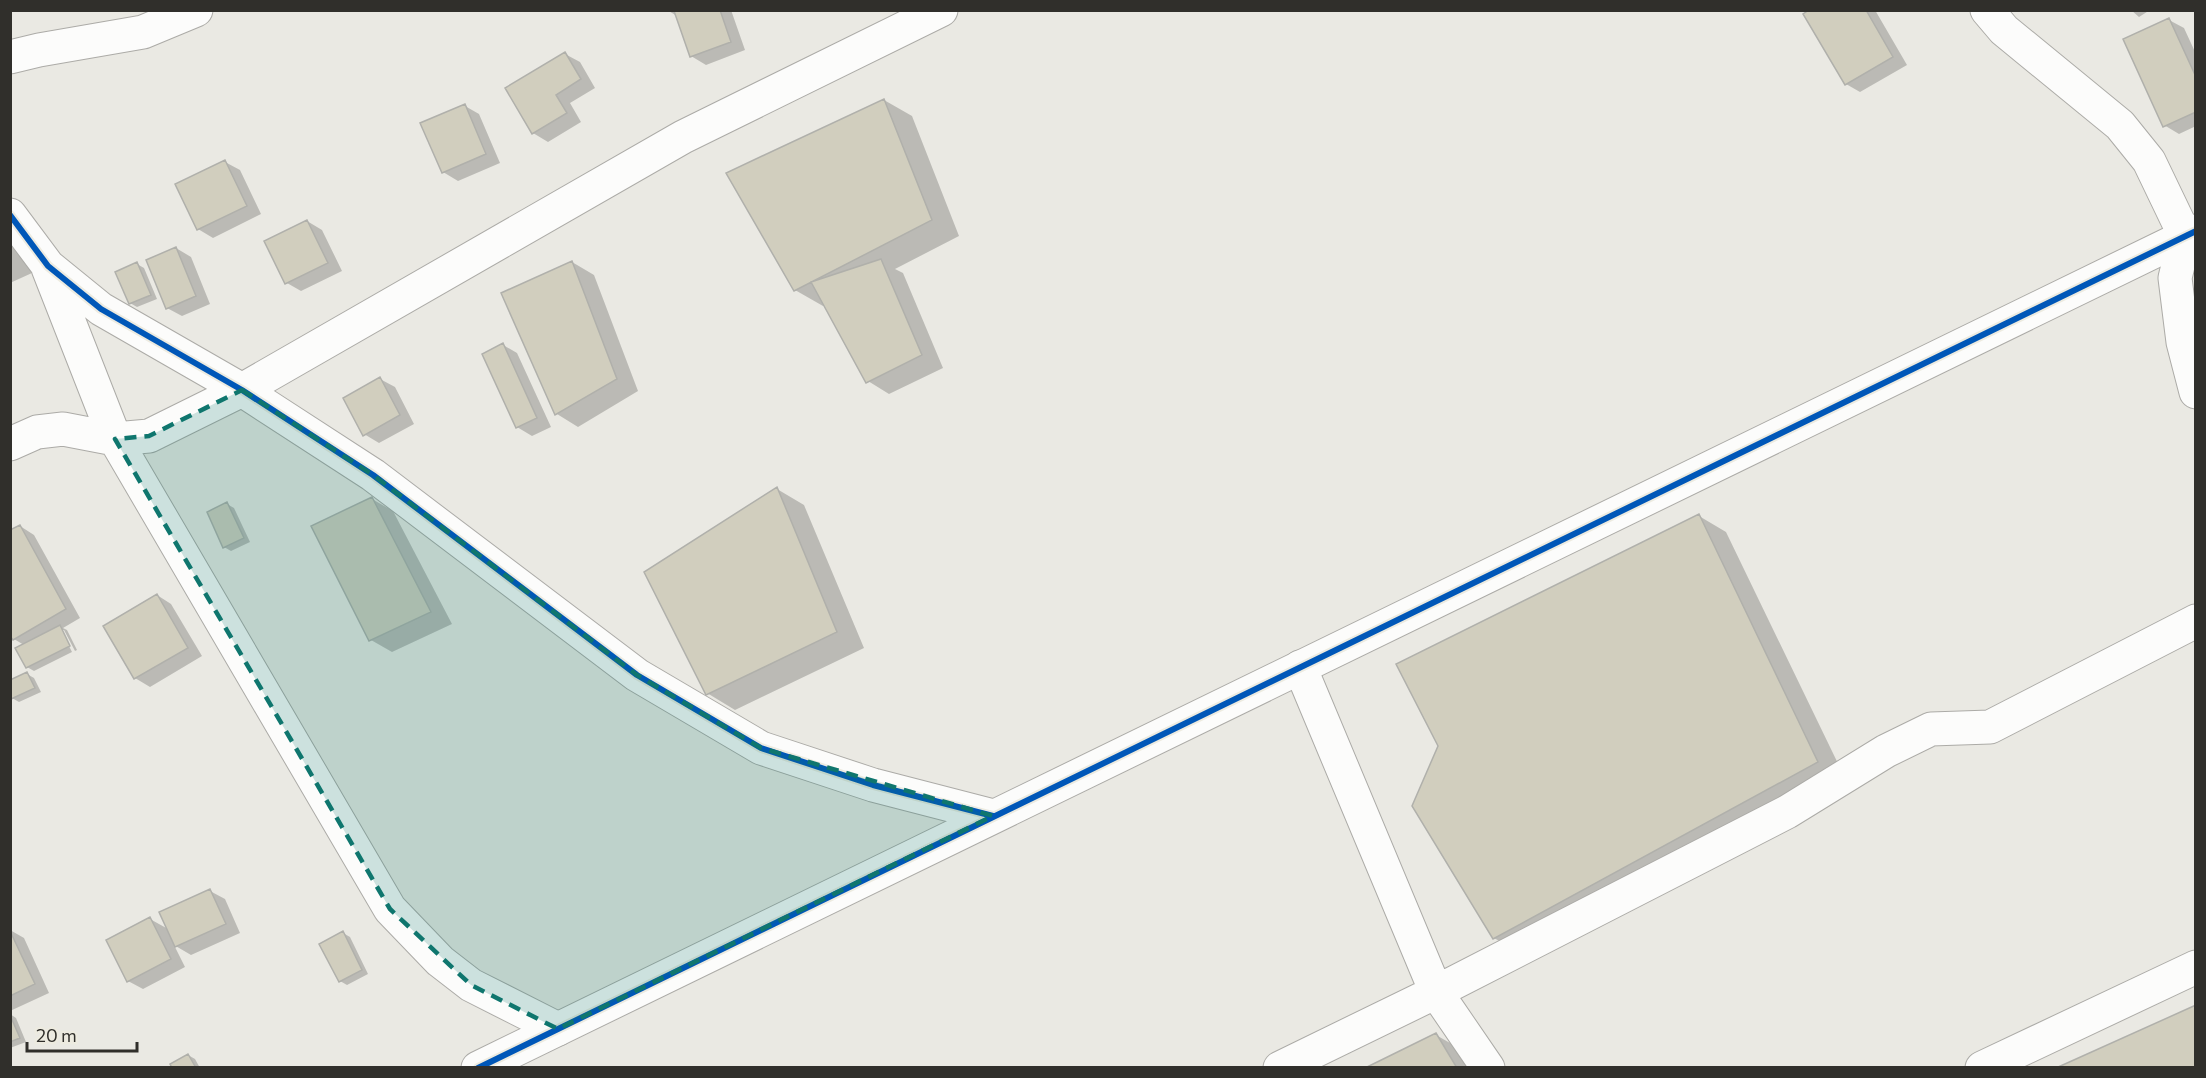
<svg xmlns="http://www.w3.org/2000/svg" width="2206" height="1078" font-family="Commissioner,sans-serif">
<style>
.shadow{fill:#0003}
.building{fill:#d1cebe;stroke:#b0b0ab;stroke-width:1.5}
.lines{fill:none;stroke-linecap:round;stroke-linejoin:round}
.minor-casing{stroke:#acaba7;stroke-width:35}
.tertiary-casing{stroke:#acaba7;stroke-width:35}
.minor{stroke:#fcfcfb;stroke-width:33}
.tertiary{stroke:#fcfcfb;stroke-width:33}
.cycleway-casing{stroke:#edebe0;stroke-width:10}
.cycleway{stroke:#0057b8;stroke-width:6}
.marked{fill:#0f766e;fill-opacity:0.2;stroke:#0f766e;stroke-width:4.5;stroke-dasharray:12 8;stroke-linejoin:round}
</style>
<rect width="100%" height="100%" fill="#eae9e3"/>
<path class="shadow" d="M 667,10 L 731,10 L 745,50 L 706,65 L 691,56 L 677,16 Z
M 1812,10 L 1875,10 L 1907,65 L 1860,92 L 1846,84 Z
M 2131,10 L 2150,10 L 2139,17 Z
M 2169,20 L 2184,28 L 2196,54 L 2196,126 L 2179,134 L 2164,125 Z
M 565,54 L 580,62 L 595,88 L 570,103 L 581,122 L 548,142 L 533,133 Z
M 884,100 L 912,116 L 959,236 L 895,269 L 903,273 L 943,368 L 889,394 L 868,381 L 825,305 L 823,306 L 795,290 Z
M 465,106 L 479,114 L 500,163 L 458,181 L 443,172 Z
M 225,162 L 240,170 L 261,214 L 213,238 L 198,229 Z
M 307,221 L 322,230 L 342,271 L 301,291 L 287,283 Z
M 10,232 L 32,273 L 10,283 Z
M 176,248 L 191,257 L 210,304 L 182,316 L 167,308 Z
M 572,262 L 594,275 L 638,391 L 578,427 L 557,414 L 503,294 Z
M 137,264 L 144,268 L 157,299 L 137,307 L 130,303 Z
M 503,345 L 517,353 L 551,427 L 532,436 L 517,427 Z
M 380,379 L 395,387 L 414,424 L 379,443 L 364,434 Z
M 777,489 L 804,505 L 864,648 L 735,710 L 707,693 Z
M 372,499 L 393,511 L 452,624 L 392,652 L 371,640 Z
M 227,504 L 234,508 L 250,542 L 231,551 L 224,547 Z
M 1699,516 L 1726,532 L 1845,778 L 1522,954 L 1494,938 Z
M 20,526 L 34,535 L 80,618 L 63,628 L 67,630 L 77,650 L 75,651 L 64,630 L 61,630 L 72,652 L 34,671 L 27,667 L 24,645 L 14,639 Z
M 157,595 L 171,604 L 202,656 L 150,687 L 135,678 Z
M 27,674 L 34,678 L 41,692 L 19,702 L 12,698 L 10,695 L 10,681 Z
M 210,891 L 225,899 L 240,933 L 191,955 L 174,945 L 185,967 L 143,989 L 128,981 L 150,919 L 168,929 Z
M 10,930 L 24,938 L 49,993 L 10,1011 Z
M 343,933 L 350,937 L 368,974 L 347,985 L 340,981 Z
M 10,1014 L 16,1018 L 26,1042 L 10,1048 Z
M 1436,1035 L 1464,1051 L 1474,1068 L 1368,1068 Z
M 188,1055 L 195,1059 L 200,1068 L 173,1068 Z"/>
<path class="building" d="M 720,10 L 731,42 L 690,57 L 674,11 Z
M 1809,10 L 1866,10 L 1893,57 L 1845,85 L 1803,14 Z
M 2169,18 L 2196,77 L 2196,112 L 2163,127 L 2123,39 Z
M 565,52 L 581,79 L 556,95 L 567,113 L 532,134 L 505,88 Z
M 884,99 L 932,220 L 794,291 L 726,173 Z
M 465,104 L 486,154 L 442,173 L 420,123 Z
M 225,160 L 247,206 L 197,230 L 175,184 Z
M 307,220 L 328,263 L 285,284 L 264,241 Z
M 176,247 L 196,296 L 166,309 L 146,260 Z
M 881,259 L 922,355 L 866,383 L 811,282 Z
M 572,261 L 617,379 L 555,415 L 501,293 Z
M 137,262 L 151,295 L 129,304 L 115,272 Z
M 503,343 L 537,418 L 516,428 L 482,354 Z
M 380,377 L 400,415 L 363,436 L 343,398 Z
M 777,487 L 837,632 L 706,695 L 644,572 Z
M 372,497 L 431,612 L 369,641 L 311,526 Z
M 227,502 L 244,538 L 223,548 L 207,512 Z
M 1699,514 L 1818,762 L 1493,939 L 1412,806 L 1438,746 L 1396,664 Z
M 20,525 L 66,609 L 13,640 L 10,636 L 10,530 Z
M 157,594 L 188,648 L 134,679 L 103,626 Z
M 60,625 L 70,646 L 26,668 L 15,648 Z
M 27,672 L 35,688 L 11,699 L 10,680 Z
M 210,889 L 226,924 L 175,947 L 159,912 Z
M 150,917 L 171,959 L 127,982 L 106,940 Z
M 10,931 L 35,984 L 10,996 Z
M 343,931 L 362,970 L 339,982 L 319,944 Z
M 2196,1005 L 2196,1068 L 2056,1068 Z
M 10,1015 L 20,1038 L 10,1042 Z
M 1436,1033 L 1457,1068 L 1365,1068 Z
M 188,1054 L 196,1068 L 172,1068 L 170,1064 Z"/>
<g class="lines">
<defs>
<path id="minor" d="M 1987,10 L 2004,30 L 2120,125 L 2149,161 L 2185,236 L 2175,278 L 2183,342 L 2196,392
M 10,57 L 39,50 L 143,32 L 196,10
M 10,215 L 48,266 L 101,309 L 242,390 L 373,475 L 637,675 L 761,748 L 873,785 L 993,816
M 48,268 L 115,439 L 390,909 L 440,961 L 471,985 L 558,1029
M 10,444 L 37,432 L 63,429 L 115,439 L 149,436 L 242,390 L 683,137 L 941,10
M 1300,667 L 1436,992 L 1488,1068
M 1280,1068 L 1436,992 L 1787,812 L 1886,751 L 1931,729 L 1990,727 L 2196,621
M 1982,1068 L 2196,967"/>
<path id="tertiary" d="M 478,1068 L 2196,231"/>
</defs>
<use href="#minor" class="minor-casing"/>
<use href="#tertiary" class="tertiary-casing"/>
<use href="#minor" class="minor"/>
<use href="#tertiary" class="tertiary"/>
<defs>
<path id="cycleway" d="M 10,215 L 48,266 L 101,309 L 242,390 L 373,475 L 637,675 L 761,748 L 873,785 L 993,816
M 478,1068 L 2196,231"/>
</defs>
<use href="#cycleway" class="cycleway-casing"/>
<use href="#cycleway" class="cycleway"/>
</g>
<path class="marked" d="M 242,390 L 373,475 L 637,675 L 761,748 L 993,816 L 558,1029 L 471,985 L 390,909 L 115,439 L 149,436 Z"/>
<rect width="2206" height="1078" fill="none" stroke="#302f2b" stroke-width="24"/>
<path d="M27 1042v9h110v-9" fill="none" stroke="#302f2b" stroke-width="3"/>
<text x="36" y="1042" font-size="18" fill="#302f2b" stroke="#edebe0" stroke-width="4.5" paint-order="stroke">20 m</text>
</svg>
